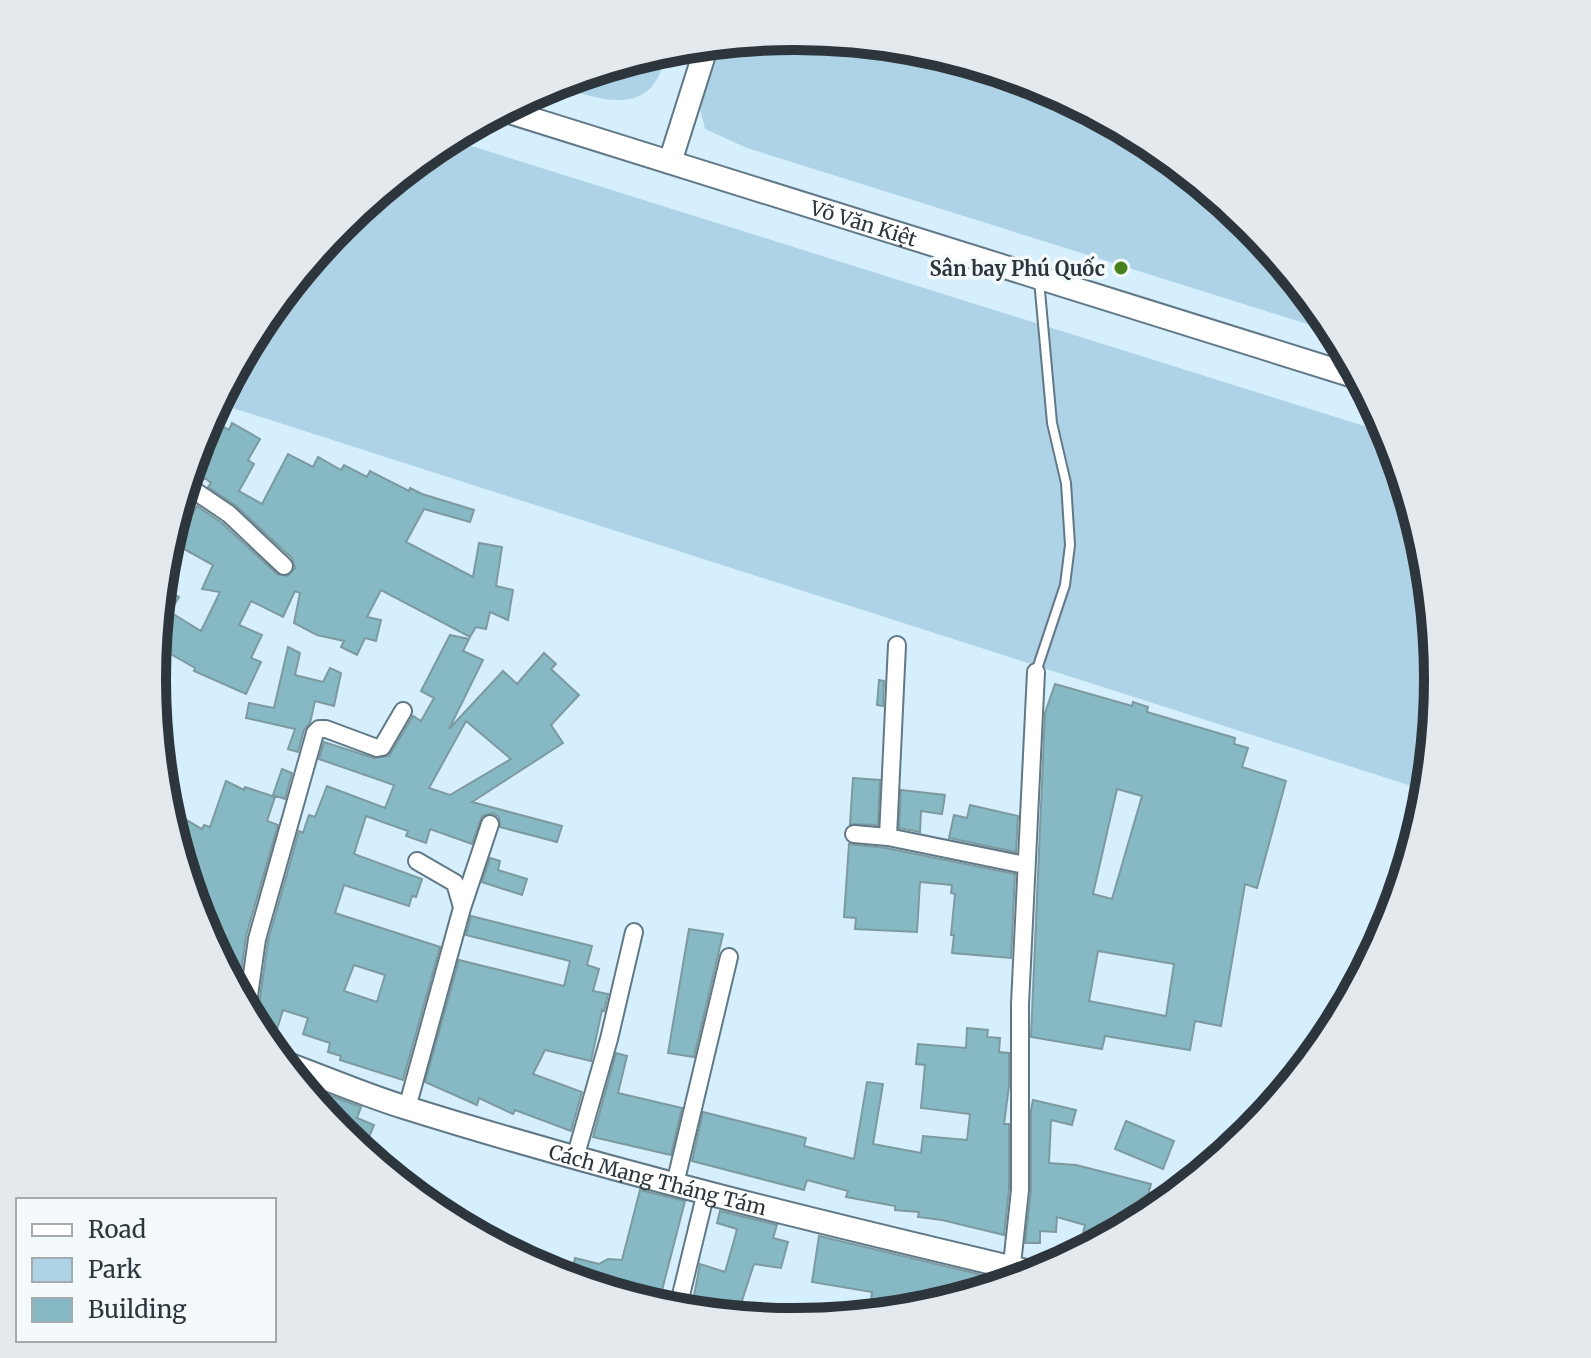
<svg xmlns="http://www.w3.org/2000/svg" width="1591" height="1358" font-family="Merriweather,serif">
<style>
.green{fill:#afd3e6}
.building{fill:#86b9c4;stroke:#7c9aa0;stroke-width:2;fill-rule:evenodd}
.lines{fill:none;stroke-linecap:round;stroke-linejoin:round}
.lane-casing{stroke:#617986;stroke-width:12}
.street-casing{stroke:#617986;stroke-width:20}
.secondary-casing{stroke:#617986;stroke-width:26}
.lane{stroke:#fff;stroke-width:8}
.street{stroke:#fff;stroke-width:16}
.secondary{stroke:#fff;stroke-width:22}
.poi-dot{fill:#49821c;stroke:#f4f9fc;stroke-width:3}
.labels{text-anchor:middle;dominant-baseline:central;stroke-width:7;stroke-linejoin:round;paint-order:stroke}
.street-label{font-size:20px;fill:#2c363c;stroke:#f4f9fc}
.poi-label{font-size:20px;font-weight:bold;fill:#2c363c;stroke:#f4f9fc;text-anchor:end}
.rim{fill:none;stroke:#2c363c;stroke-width:10}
</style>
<rect width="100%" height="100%" fill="#d5effe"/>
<path class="green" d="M 796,36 L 921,48 L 1042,85 L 1153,145 L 1250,225 L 1330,322 L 1336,333 L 747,148 L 705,129 L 699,104 L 719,43 Z
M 668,49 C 665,59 662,70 657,79 C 636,117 584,94 552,84 Z
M 449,139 L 1390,434 L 1426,554 L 1438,679 L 1427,791 L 217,403 L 261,321 L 341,224 L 439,144 Z"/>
<path class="building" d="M 209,419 L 229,430 L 232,423 L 260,439 L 248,460 L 254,464 L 239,491 L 262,504 L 288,454 L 313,467 L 318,457 L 341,470 L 344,465 L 367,477 L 370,471 L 409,491 L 410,488 L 422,494 L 474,510 L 470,522 L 424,509 L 406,542 L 473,577 L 479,543 L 502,547 L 496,586 L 513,590 L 508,620 L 490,612 L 486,629 L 476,627 L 470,637 L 381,590 L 367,617 L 381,620 L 376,641 L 365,638 L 357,655 L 341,647 L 344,641 L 317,635 L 294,623 L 300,593 L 295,591 L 283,617 L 251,601 L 239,625 L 262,635 L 251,658 L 261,662 L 246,694 L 194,671 L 195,668 L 167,652 L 153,677 L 162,587 L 179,597 L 170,612 L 201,631 L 220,592 L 202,589 L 213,565 L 175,544 L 197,506 L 222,523 L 277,574 L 288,576 L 295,568 L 292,558 L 236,506 L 208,487 L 211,483 L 205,478 L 201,482 L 189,475 L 202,433 Z
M 450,635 L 469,639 L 463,651 L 483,660 L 449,729 L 503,671 L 517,684 L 544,653 L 556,664 L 551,669 L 579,695 L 551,725 L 563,743 L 472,802 L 562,826 L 557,842 L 500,827 L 499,817 L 493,813 L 482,816 L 472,844 L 430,829 L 426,843 L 406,836 L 408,831 L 366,816 L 354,854 L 422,879 L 416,897 L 412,896 L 409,906 L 344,885 L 335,913 L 440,947 L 403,1080 L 340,1060 L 341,1056 L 328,1052 L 330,1043 L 303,1034 L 308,1018 L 283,1010 L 271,1048 L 252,1020 L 258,1012 L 268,941 L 299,831 L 303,833 L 309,815 L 315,817 L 327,786 L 385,808 L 394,785 L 319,759 L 324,742 L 374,758 L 389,756 L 413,716 L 421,721 L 434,698 L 421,691 ZM 466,721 L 511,759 L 450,795 L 429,788 ZM 354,965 L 385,975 L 377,1002 L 344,991 Z
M 288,647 L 300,653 L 295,675 L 323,682 L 330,668 L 341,673 L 334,706 L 315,701 L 310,723 L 304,730 L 298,752 L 288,749 L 295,729 L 246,718 L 249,703 L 274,708 Z
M 879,680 L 884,681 L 883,706 L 877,705 Z
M 1055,684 L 1132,706 L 1133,702 L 1148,707 L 1147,712 L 1235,738 L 1234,744 L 1248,748 L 1242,767 L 1286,781 L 1257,888 L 1245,884 L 1221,1026 L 1195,1021 L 1190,1050 L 1105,1036 L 1102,1049 L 1031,1037 L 1045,713 ZM 1117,789 L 1142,796 L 1112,899 L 1093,894 ZM 1098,951 L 1174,964 L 1166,1016 L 1089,1001 Z
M 282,769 L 292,773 L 285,799 L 273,795 Z
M 853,778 L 880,780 L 878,825 L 850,824 Z
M 226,781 L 244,790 L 245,787 L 275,797 L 267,821 L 278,825 L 246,936 L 238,994 L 201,925 L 166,808 L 202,829 L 204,825 L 210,827 Z
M 901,790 L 945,795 L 942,814 L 921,811 L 920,832 L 899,828 Z
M 970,805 L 1018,816 L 1016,852 L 949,838 L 954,815 L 967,818 Z
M 849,844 L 886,848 L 1015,874 L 1011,958 L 952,953 L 954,935 L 951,935 L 955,894 L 951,893 L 952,885 L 920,882 L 917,932 L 855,929 L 856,918 L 844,917 Z
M 490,858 L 500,861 L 498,870 L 527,879 L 522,895 L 482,882 Z
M 471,916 L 592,946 L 587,965 L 599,969 L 593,991 L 608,994 L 604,1011 L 602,1010 L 591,1061 L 545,1050 L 533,1074 L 582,1092 L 571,1131 L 515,1110 L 513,1114 L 479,1098 L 477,1105 L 425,1082 L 459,960 L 564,986 L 570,961 L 466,935 Z
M 689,929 L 723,934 L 694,1057 L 668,1053 Z
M 967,1028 L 988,1030 L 987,1037 L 1000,1038 L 999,1052 L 1009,1053 L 1009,1086 L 1004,1124 L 1009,1124 L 1009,1189 L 1004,1235 L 942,1220 L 918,1217 L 919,1212 L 895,1210 L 895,1206 L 846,1197 L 848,1191 L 807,1180 L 804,1190 L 692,1161 L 703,1112 L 806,1138 L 804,1146 L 854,1159 L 867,1082 L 883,1084 L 873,1144 L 921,1153 L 923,1136 L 967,1140 L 970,1114 L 921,1108 L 925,1065 L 916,1064 L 918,1044 L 966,1048 Z
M 616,1053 L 627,1056 L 618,1093 L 682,1108 L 671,1155 L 593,1137 Z
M 300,1084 L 361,1107 L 357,1118 L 374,1125 L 363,1152 L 341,1133 Z
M 1033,1100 L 1076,1110 L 1072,1125 L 1051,1120 L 1049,1163 L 1076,1165 L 1151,1184 L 1141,1220 L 1078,1254 L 1085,1225 L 1057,1217 L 1056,1232 L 1040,1231 L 1040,1243 L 1025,1243 L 1031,1190 L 1031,1110 Z
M 1126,1121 L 1174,1141 L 1163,1169 L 1115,1149 Z
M 640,1190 L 685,1201 L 658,1306 L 570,1279 L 575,1258 L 599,1264 L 608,1259 L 622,1260 Z
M 720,1211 L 777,1225 L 773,1238 L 788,1242 L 781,1268 L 754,1264 L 737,1316 L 691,1312 L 700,1264 L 725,1272 L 733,1244 L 737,1229 L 717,1223 Z
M 819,1236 L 999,1279 L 998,1286 L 920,1310 L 869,1315 L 872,1292 L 812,1282 Z"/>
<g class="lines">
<defs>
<path id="lane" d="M 1036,672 L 1065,585 L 1070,545 L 1066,483 L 1052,423 L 1039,280"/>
<path id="street" d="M 186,485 L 229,514 L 284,566
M 854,834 L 888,837 L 1025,865
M 888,837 L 897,645
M 417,861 L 455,883 L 462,907
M 247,1010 L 257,939 L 315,733 L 319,729 L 326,729 L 377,748 L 382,747 L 403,711
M 407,1108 L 462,908 L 490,824
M 575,1158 L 609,1039 L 634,932
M 675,1184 L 729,957
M 1010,1283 L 1020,1190 L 1020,1004 L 1036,672
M 680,1311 L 681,1295 L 706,1192"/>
<g id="secondary">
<path id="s1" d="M 503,110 L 1360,378"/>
<path d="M 670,162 L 707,45"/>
<path id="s2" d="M 282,1062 C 324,1077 364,1095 407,1108 C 615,1173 827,1224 1039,1274"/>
</g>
</defs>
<use href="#lane" class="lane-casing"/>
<use href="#street" class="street-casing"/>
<use href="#secondary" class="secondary-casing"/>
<use href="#lane" class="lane"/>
<use href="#street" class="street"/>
<use href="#secondary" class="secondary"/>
</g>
<circle class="poi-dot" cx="1121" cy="268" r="8"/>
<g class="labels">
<g class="street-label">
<text stroke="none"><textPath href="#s1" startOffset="378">Võ Văn Kiệt</textPath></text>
<text stroke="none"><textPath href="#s2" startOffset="394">Cách Mạng Tháng Tám</textPath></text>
</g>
<g class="poi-label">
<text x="1105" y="268">Sân bay Phú Quốc</text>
</g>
</g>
<path d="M0 0H1591V1358H0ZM166 679a629 629 0 1 1 1258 0a629 629 0 1 1-1258 0Z" fill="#e4e9ed" fill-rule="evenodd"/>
<path class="rim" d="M166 679a629 629 0 1 1 1258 0a629 629 0 1 1-1258 0Z"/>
<rect x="16" y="1198" width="260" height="144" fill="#f4f9fc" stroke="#a4abaf" stroke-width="2"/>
<rect x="32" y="1224" width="40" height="12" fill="#ffffff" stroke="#a4abaf" stroke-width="2"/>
<text x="88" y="1238" font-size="24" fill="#2c363c">Road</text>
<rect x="32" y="1258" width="40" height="24" fill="#afd3e6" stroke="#a4abaf" stroke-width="2"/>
<text x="88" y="1278" font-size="24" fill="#2c363c">Park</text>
<rect x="32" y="1298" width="40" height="24" fill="#86b9c4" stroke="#a4abaf" stroke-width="2"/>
<text x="88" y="1318" font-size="24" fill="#2c363c">Building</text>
</svg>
